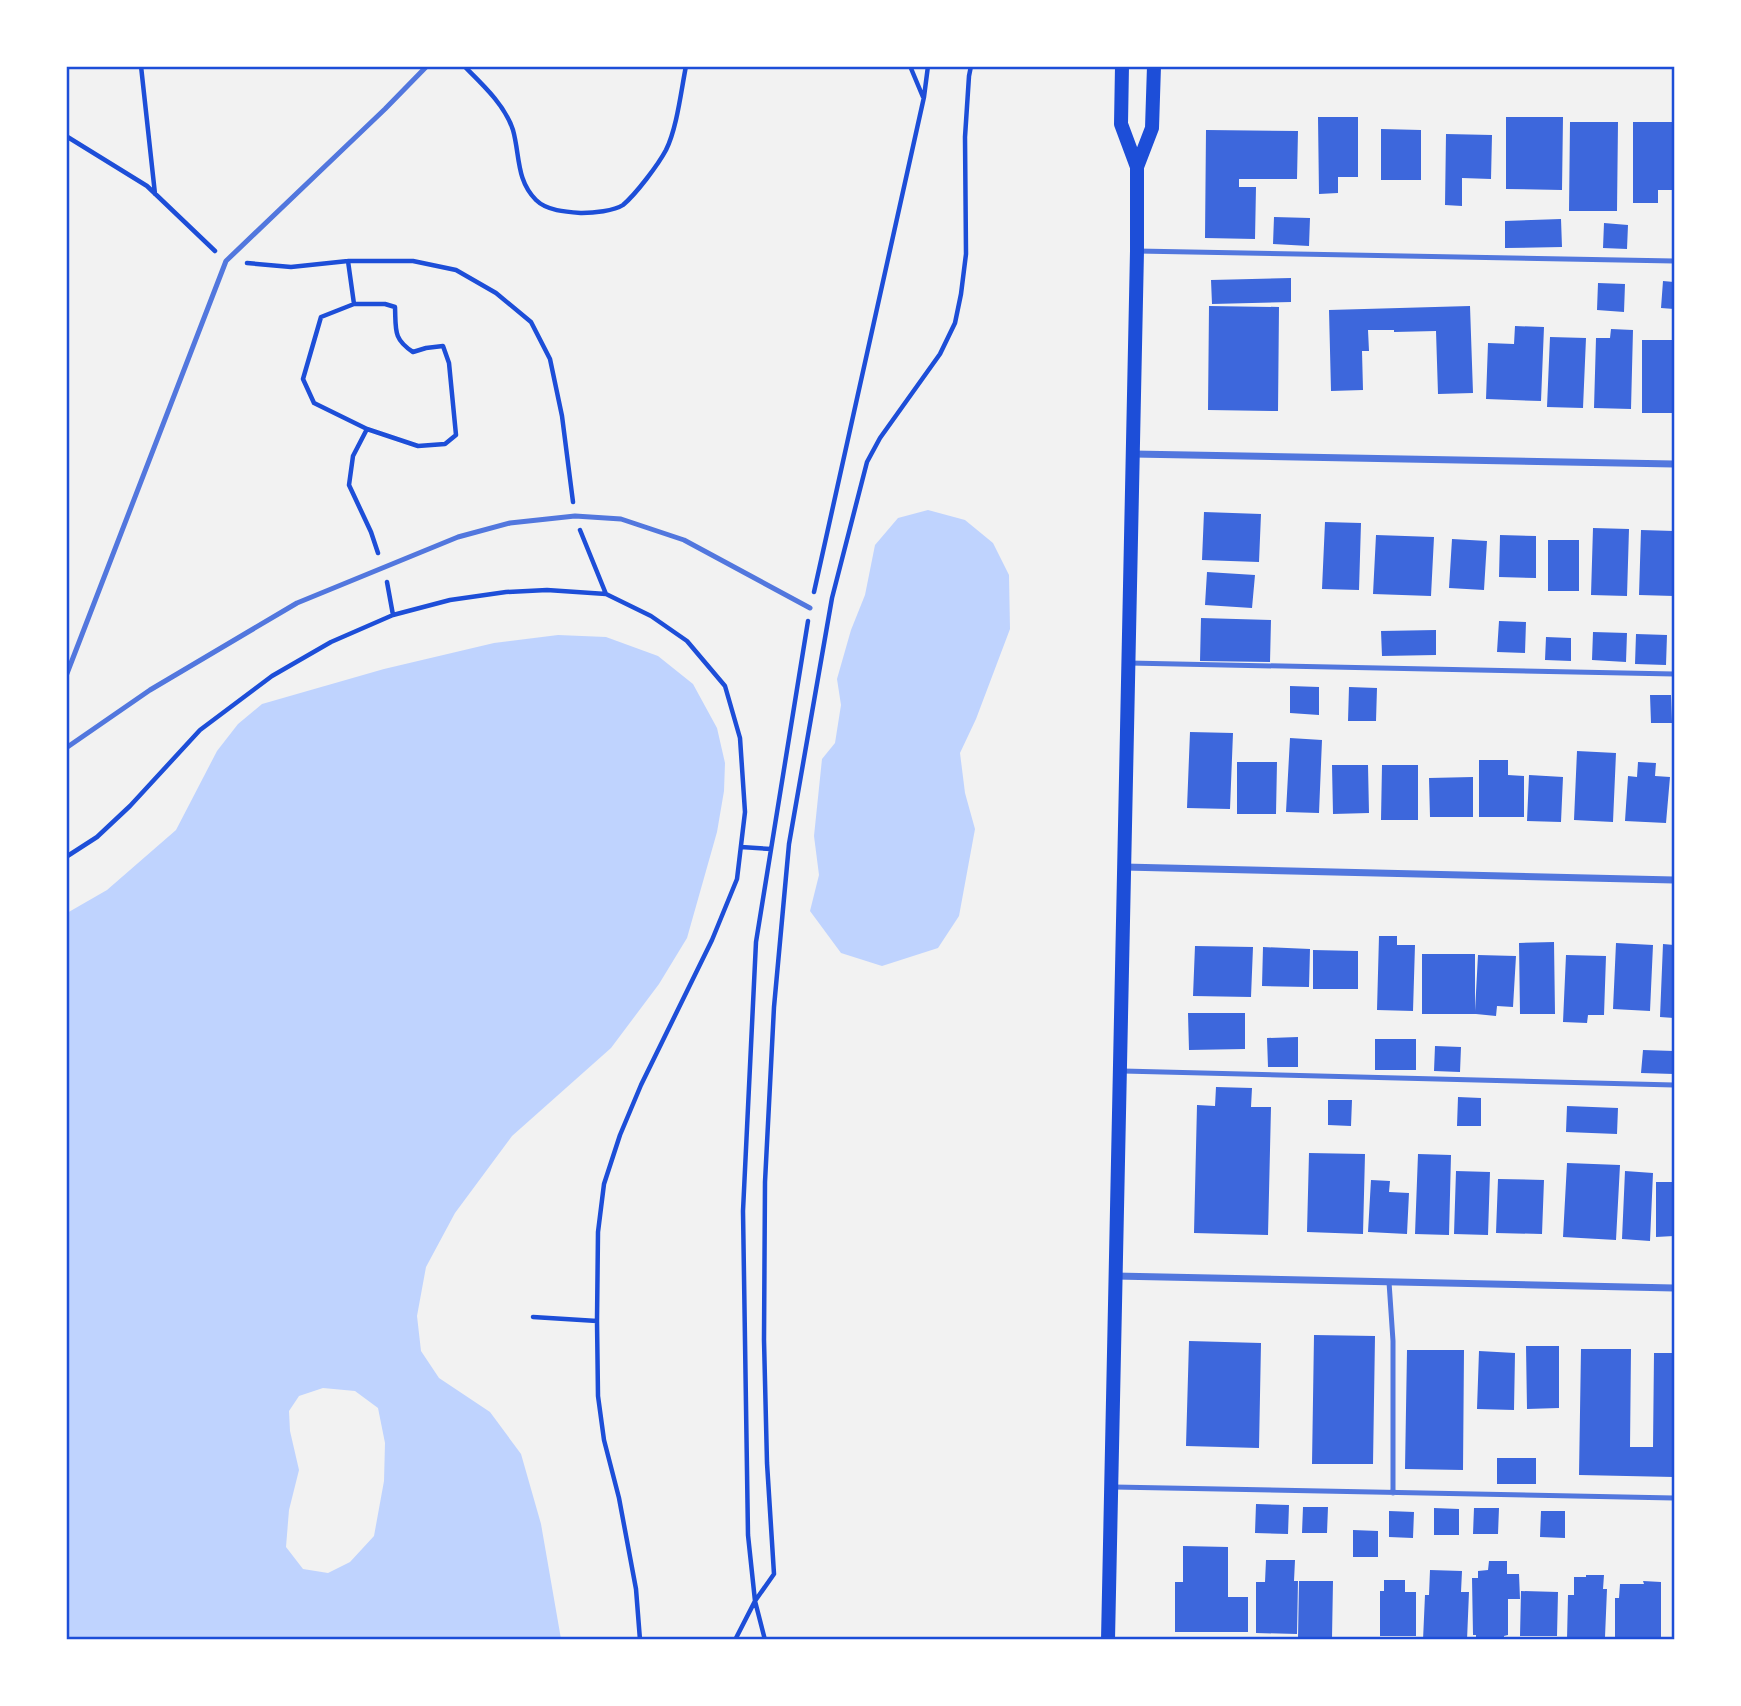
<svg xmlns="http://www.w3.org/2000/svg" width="1741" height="1706" font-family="Ubuntu,sans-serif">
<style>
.water{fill:#bfd3fe;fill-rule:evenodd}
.building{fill:#3d67dc}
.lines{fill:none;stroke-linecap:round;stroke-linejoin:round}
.path{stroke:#1d4ed8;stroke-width:4.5}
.service{stroke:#5277de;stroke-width:5}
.minor{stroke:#5277de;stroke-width:7}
.secondary{stroke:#1d4ed8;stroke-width:14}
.neatline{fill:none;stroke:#1d4ed8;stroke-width:2.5}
</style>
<rect width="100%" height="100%" fill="#f2f2f2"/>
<path class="water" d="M 928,510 L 965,520 L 993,543 L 1009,575 L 1010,629 L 976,719 L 960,753 L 965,793 L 975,829 L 959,916 L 938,948 L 882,966 L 841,953 L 810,911 L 819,875 L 814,836 L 822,759 L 835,743 L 841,705 L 837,679 L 851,630 L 865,595 L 875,545 L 898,518 Z
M 558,635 L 606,637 L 658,656 L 693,684 L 717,728 L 725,763 L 724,791 L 717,832 L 687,938 L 659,984 L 611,1048 L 512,1136 L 455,1213 L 426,1267 L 417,1316 L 421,1351 L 439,1378 L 490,1412 L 521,1454 L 541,1524 L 561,1639 L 67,1639 L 67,913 L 107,890 L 176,830 L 217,751 L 238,724 L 262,704 L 384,669 L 494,643 ZM 323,1388 L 355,1391 L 378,1408 L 385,1443 L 384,1481 L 374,1536 L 350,1562 L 328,1573 L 303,1569 L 286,1547 L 289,1510 L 299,1470 L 290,1431 L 289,1411 L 299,1396 Z"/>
<path class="building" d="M 1318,117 L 1358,117 L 1358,177 L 1338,177 L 1338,193 L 1319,194 Z
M 1506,117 L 1563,117 L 1562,190 L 1506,189 Z
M 1570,122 L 1618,122 L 1617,211 L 1569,211 Z
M 1633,122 L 1673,122 L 1673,190 L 1658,190 L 1658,203 L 1633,203 Z
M 1381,129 L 1421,130 L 1421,180 L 1381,180 Z
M 1206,130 L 1298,131 L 1297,179 L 1239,179 L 1239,187 L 1256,187 L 1255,239 L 1205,238 Z
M 1446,134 L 1492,135 L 1491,179 L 1462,178 L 1462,206 L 1445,205 Z
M 1274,217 L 1310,218 L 1309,246 L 1273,244 Z
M 1561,219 L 1562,247 L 1505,248 L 1505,221 Z
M 1604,223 L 1628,225 L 1627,249 L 1603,248 Z
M 1291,278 L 1291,302 L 1212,304 L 1211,280 Z
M 1663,281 L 1674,282 L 1674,309 L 1661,308 Z
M 1598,283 L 1625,284 L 1624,312 L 1597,310 Z
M 1209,306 L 1279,307 L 1278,411 L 1208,410 Z
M 1470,306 L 1473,393 L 1438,394 L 1436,331 L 1394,332 L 1394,330 L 1368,330 L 1369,351 L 1362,351 L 1363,390 L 1331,391 L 1329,310 Z
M 1515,326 L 1544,327 L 1541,401 L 1486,399 L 1488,343 L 1514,344 Z
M 1611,329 L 1633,330 L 1631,409 L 1594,408 L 1596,338 L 1610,338 Z
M 1550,337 L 1586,338 L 1583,408 L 1547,407 Z
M 1642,340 L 1674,340 L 1674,413 L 1642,413 Z
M 1204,512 L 1261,514 L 1259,562 L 1202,560 Z
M 1325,522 L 1361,523 L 1359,590 L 1322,589 Z
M 1593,528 L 1629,529 L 1627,596 L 1591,595 Z
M 1641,530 L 1674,531 L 1674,596 L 1639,595 Z
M 1376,535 L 1434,537 L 1431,596 L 1373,594 Z
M 1500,535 L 1536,536 L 1536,578 L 1499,577 Z
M 1452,539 L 1487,541 L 1484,590 L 1449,588 Z
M 1548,540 L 1579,540 L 1579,591 L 1548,591 Z
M 1207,572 L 1255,575 L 1252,608 L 1205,605 Z
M 1201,618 L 1271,620 L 1270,662 L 1200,661 Z
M 1499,621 L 1526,622 L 1525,653 L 1497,652 Z
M 1436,630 L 1436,655 L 1382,656 L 1381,631 Z
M 1593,632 L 1627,633 L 1626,662 L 1592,660 Z
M 1636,634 L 1667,635 L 1666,665 L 1635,664 Z
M 1546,637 L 1571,638 L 1571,661 L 1545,660 Z
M 1290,686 L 1319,687 L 1319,715 L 1290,713 Z
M 1349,687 L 1377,688 L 1376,721 L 1348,721 Z
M 1650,695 L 1671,695 L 1672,723 L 1651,723 Z
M 1190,732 L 1233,733 L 1230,809 L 1187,808 Z
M 1290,738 L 1322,740 L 1319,813 L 1286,812 Z
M 1577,751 L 1616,753 L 1613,822 L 1574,820 Z
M 1479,760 L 1508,760 L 1508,775 L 1524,776 L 1524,817 L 1479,817 Z
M 1237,762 L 1277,762 L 1276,814 L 1237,814 Z
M 1638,762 L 1656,763 L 1655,776 L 1670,777 L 1666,823 L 1625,821 L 1628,776 L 1637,777 Z
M 1332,765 L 1368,765 L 1369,813 L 1333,814 Z
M 1382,765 L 1418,765 L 1418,820 L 1381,820 Z
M 1529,775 L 1563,777 L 1561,822 L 1527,821 Z
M 1473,777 L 1473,817 L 1430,817 L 1429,778 Z
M 1379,936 L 1397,936 L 1397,945 L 1415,945 L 1413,1011 L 1377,1010 Z
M 1554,942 L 1555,1014 L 1520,1014 L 1519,943 Z
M 1616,943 L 1653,945 L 1650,1011 L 1613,1009 Z
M 1663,944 L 1674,945 L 1674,1018 L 1660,1017 Z
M 1195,946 L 1253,947 L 1251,997 L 1193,996 Z
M 1263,947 L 1310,949 L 1309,987 L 1262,986 Z
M 1313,950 L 1358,951 L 1358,989 L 1313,989 Z
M 1422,954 L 1475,954 L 1475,1011 L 1478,955 L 1516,956 L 1513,1007 L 1497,1006 L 1496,1016 L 1476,1014 L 1422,1014 Z
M 1566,955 L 1606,956 L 1604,1015 L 1588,1015 L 1587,1023 L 1563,1022 Z
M 1188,1013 L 1245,1013 L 1245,1049 L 1189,1050 Z
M 1298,1037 L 1298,1067 L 1268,1067 L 1267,1038 Z
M 1375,1039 L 1416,1039 L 1416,1070 L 1375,1070 Z
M 1435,1046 L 1461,1047 L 1460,1072 L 1434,1071 Z
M 1643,1050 L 1674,1051 L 1674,1074 L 1641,1073 Z
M 1216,1087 L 1252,1088 L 1251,1107 L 1271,1107 L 1268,1235 L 1194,1233 L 1197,1105 L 1215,1106 Z
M 1458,1097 L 1481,1098 L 1481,1126 L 1457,1126 Z
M 1328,1100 L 1352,1100 L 1351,1126 L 1328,1125 Z
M 1567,1106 L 1618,1108 L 1617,1134 L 1566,1132 Z
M 1309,1153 L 1365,1154 L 1363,1234 L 1307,1232 Z
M 1418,1154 L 1451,1155 L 1449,1235 L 1415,1234 Z
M 1567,1163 L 1620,1165 L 1616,1240 L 1563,1237 Z
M 1456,1171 L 1490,1172 L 1488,1235 L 1454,1234 Z
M 1625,1171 L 1653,1173 L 1650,1241 L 1622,1239 Z
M 1498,1179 L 1544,1180 L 1542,1234 L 1496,1233 Z
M 1371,1180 L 1390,1181 L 1389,1192 L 1409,1193 L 1407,1234 L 1368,1232 Z
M 1656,1182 L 1674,1182 L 1674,1236 L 1656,1237 Z
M 1314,1335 L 1375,1336 L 1373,1464 L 1312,1464 Z
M 1189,1341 L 1261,1343 L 1259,1448 L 1186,1446 Z
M 1526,1346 L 1559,1346 L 1559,1408 L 1527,1409 Z
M 1581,1349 L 1631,1349 L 1630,1447 L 1653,1447 L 1654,1353 L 1674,1353 L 1674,1477 L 1579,1475 Z
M 1407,1350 L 1464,1350 L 1463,1470 L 1405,1469 Z
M 1479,1351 L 1515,1353 L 1514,1410 L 1477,1409 Z
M 1497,1458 L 1536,1458 L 1536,1484 L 1497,1484 Z
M 1256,1504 L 1289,1505 L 1288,1534 L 1255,1533 Z
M 1303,1507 L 1328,1507 L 1327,1533 L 1302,1533 Z
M 1434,1508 L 1459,1509 L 1459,1535 L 1434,1535 Z
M 1474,1508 L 1499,1508 L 1498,1534 L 1473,1534 Z
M 1389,1511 L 1414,1512 L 1413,1538 L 1389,1537 Z
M 1541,1511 L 1565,1511 L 1565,1538 L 1540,1537 Z
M 1353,1530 L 1378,1531 L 1378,1557 L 1353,1557 Z
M 1183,1546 L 1228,1547 L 1228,1597 L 1248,1597 L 1248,1632 L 1175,1632 L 1175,1582 L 1183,1582 Z
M 1266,1560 L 1295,1560 L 1294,1581 L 1298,1581 L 1297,1634 L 1256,1633 L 1256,1582 L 1265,1582 Z
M 1489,1561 L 1507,1561 L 1507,1574 L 1519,1574 L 1520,1599 L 1508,1599 L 1508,1635 L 1504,1636 L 1504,1640 L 1476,1640 L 1476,1635 L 1473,1635 L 1472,1578 L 1478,1578 L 1478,1571 L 1488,1570 Z
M 1430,1570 L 1462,1571 L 1461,1592 L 1469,1592 L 1467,1640 L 1423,1640 L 1425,1595 L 1429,1595 Z
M 1586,1575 L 1604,1575 L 1603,1589 L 1607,1589 L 1605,1637 L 1601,1637 L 1601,1640 L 1567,1639 L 1568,1595 L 1574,1595 L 1574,1577 L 1586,1577 Z
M 1384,1580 L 1405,1580 L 1405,1592 L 1416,1592 L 1416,1636 L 1380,1636 L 1380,1591 L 1384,1591 Z
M 1299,1581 L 1333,1581 L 1332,1638 L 1298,1638 Z
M 1643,1581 L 1661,1582 L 1661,1637 L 1656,1637 L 1656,1640 L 1633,1640 L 1633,1637 L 1615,1637 L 1615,1598 L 1619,1598 L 1620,1584 L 1644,1584 Z
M 1521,1591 L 1558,1592 L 1557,1636 L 1520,1636 Z"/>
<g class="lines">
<path class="path" d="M 141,66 L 155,194
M 464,66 C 482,84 505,105 513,130 C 520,155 516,180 536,200 C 547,211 567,212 582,213 C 593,213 614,211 623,205 C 636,194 658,165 666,150 C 677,128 681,91 686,66
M 910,66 L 923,97
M 66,136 L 147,186 L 215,251
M 348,261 L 354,304
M 247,263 L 291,267 L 348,261 L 413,261 L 456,270 L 496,293 L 531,322 L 550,359 L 562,416 L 573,502
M 367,429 L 418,446 L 445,444 L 456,435 L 449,363 L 443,346 L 426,348 L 413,352 C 393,339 396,330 395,307 L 385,304 L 354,304 L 321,317 L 303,379 L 314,403 L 367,429 L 353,456 L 349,485 L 371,532 L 378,553
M 580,530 L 606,594
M 387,582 L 393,615
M 814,592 L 924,97 L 928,66
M 741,847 L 771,849
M 66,857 L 97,837 L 130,806 L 200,730 L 272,676 L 331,642 L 393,615 L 450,600 L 506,592 L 547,590 L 606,594 L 651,616 L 687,641 L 725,686 L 740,738 L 745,812 L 737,879 L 712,940 L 641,1085 L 620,1135 L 604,1184 L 598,1232 L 597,1321 L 598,1396 L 604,1440 L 619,1498 L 636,1589 L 640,1640
M 533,1317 L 597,1321
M 735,1640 L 755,1601 L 774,1574 L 767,1463 L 764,1340 L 765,1182 L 774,1007 L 789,844 L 832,598 L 867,462 L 880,438 L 940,354 L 955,323 L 961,294 L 966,254 L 965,137 L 969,76 L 971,66
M 765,1640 L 755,1601 L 748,1535 L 743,1211 L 756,942 L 808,621"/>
<path class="service" d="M 1137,251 L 1674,261
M 1129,663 L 1674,674
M 66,676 L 226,261 L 385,109 L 427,66
M 66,748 L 150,690 L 297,603 L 458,537 L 510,523 L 575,516 L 621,519 L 684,540 L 810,608
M 1123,1071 L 1674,1085
M 1389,1282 L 1393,1341 L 1393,1493
M 1114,1487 L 1674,1498"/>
<path class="minor" d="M 1133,454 L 1674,464
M 1124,867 L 1674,880
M 1115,1276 L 1674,1288"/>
<path class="secondary" d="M 1137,167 L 1152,128 L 1154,66
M 1108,1640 L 1137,251 L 1137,167 L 1121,124 L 1122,66"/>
</g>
<rect width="1741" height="1706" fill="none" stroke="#ffffff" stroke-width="136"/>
<rect x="68" y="68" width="1605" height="1570" class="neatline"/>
</svg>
